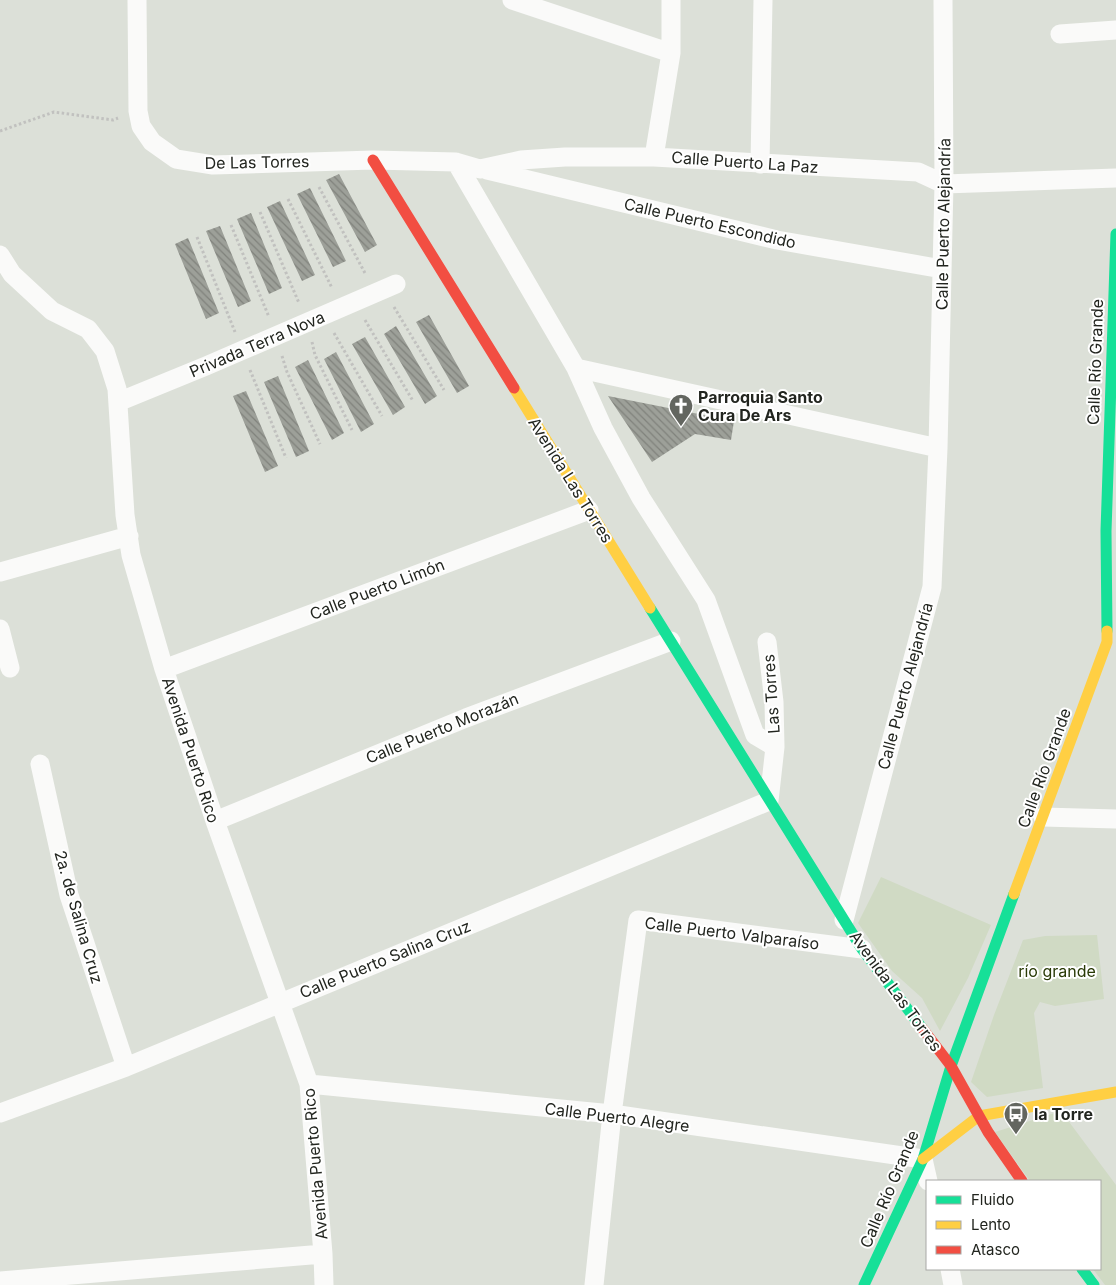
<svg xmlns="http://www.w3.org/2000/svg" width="1116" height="1285" font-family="Inter,sans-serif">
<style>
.green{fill:#d0dac4}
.building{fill:url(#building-back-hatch)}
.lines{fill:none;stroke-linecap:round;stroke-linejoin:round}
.path{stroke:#c1c1bf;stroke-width:3;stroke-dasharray:2.5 2.5;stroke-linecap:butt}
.street{stroke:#fafaf9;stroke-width:19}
.fast{stroke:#16e098;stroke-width:11}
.slow{stroke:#ffcf43;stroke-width:11}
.jam{stroke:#f24e42;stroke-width:11}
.labels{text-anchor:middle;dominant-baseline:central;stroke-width:4;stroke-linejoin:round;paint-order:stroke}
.street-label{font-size:16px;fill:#22251f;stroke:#fff}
.poi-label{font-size:16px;font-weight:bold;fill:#22251f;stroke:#fff;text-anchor:start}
.park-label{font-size:16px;fill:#293a06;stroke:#fff}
</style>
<defs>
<pattern id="building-back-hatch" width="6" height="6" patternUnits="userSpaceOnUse" patternTransform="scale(1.25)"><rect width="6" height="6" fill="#9da099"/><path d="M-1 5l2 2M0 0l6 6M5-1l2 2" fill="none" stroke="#80827c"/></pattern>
</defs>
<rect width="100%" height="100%" fill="#dce0d8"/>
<path class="green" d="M 881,877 L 991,925 L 968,978 L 940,1031 L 922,998 L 892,971 L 858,923 Z
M 1097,935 L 1104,999 L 1055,1006 L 1040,1002 L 1034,1013 L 1043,1088 L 987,1097 L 971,1082 L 994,1015 L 1023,940 L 1045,936 Z
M 1061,1111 L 1116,1185 L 1116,1285 L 1105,1285 L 1093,1269 L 1100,1269 L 1100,1181 L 1030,1181 L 995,1132 Z"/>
<path class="building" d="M 339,174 L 377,245 L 365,252 L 326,180 Z
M 310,188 L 346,261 L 333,267 L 297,194 Z
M 280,201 L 315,275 L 302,281 L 267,207 Z
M 251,213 L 282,288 L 269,294 L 237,219 Z
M 220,226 L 251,301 L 238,307 L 206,231 Z
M 188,238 L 219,313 L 206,319 L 175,244 Z
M 429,315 L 469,386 L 457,393 L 416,322 Z
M 396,326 L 437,396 L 425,404 L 384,334 Z
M 365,337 L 405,407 L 393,415 L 352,344 Z
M 336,352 L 374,424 L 361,432 L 324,359 Z
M 308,360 L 344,433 L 332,440 L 295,367 Z
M 278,376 L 309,451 L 296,457 L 264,382 Z
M 246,391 L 278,466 L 265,472 L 233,396 Z
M 608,396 L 734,421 L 731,440 L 695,434 L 652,462 Z"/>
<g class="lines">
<path class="path" d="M 0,131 L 54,112 L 113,120 L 118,118
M 319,187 L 366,275
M 288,199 L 332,288
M 260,212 L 299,303
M 231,225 L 269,317
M 197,237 L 235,332
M 394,307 L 444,390
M 365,320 L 413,401
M 334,333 L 382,416
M 312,342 L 315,355 L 352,430
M 282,356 L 287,372 L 320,444
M 250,370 L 286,458"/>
<path class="street" d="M 137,0 L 138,111 L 141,126 L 152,142 L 176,159 L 213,165 L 373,160 L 456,162 L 480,169 L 521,160 L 565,157 L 654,157 L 918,172 L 944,184 L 1116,178
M 512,0 L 671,53
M 1060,34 L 1116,30
M 654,157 L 671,53 L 671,0
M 760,164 L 763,0
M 487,170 L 777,240 L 942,269
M 0,255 L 12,274 L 52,311 L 88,329 L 105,351 L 117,389 L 125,515 L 131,555 L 164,669 L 215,821 L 309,1084 L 323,1254 L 324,1285
M 576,368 L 938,448
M 118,402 L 206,366 L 396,284
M 0,572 L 129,536
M 0,629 L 10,668
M 767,642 L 774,702 L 775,747
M 164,669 L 589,510
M 40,764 L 69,895 L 126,1067
M 1043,817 L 1116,819
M 215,821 L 466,718 L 671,641
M 844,920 L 932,587 L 938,448 L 944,184 L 943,0
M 309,1084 L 612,1114 L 923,1159 L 928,1181
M 0,1113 L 126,1067 L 769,801 L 775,747 L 755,735 L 706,600 L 641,498 L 603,428 L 576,368 L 456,162
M 950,1269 L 953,1285
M 0,1281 L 323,1254
M 594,1285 L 612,1114 L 638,920 L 862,949"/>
<path class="fast" d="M 650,608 L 862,949 L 922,1028
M 1107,631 L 1106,531 L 1116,234
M 1082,1269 L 1094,1285
M 864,1285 L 923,1159 L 951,1066 L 1014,894"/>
<path class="slow" d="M 514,388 L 650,608
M 1014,894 L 1107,642 L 1107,631
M 923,1159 L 979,1116 L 1116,1092"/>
<path class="jam" d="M 373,160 L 514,388
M 922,1028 L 951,1066 L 988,1132 L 1022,1181"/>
</g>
<defs>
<symbol id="church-pin" viewBox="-11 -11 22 30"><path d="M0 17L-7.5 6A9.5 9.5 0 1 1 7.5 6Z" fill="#636660" stroke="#fff"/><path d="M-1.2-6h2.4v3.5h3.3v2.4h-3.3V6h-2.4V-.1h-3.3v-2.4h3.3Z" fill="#fff"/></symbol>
<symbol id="bus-pin" viewBox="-11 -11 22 30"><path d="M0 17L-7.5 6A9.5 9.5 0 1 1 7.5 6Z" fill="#636660" stroke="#fff"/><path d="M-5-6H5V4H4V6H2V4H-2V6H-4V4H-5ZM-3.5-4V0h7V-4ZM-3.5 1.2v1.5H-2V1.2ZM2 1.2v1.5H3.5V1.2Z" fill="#fff"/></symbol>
</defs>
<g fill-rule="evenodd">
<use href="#church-pin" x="667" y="392" width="28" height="38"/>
<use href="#bus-pin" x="1002" y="1100" width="28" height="38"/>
</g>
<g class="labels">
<g class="street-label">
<text transform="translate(257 162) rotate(-1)">De Las Torres</text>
<text transform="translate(745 162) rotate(4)">Calle Puerto La Paz</text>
<text transform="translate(710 223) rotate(13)">Calle Puerto Escondido</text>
<text transform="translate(943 224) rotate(-89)">Calle Puerto Alejandría</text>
<text transform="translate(257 344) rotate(-23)">Privada Terra Nova</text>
<text transform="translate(1095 362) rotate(-88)">Calle Río Grande</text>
<text transform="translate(571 480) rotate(58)">Avenida Las Torres</text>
<text transform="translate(377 589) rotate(-21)">Calle Puerto Limón</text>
<text transform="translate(905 686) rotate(-75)">Calle Puerto Alejandría</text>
<text transform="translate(771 694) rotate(-94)">Las Torres</text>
<text transform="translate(442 728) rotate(-22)">Calle Puerto Morazán</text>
<text transform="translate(191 750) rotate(72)">Avenida Puerto Rico</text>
<text transform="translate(1044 768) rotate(-70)">Calle Río Grande</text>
<text transform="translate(79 917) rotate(74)">2a. de Salina Cruz</text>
<text transform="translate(732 933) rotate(7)">Calle Puerto Valparaíso</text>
<text transform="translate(385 959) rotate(-22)">Calle Puerto Salina Cruz</text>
<text transform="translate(896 991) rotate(54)">Avenida Las Torres</text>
<text transform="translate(617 1117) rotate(7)">Calle Puerto Alegre</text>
<text transform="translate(315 1164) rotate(-95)">Avenida Puerto Rico</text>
<text transform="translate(889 1189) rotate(-67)">Calle Río Grande</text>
</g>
<g class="poi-label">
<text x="698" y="397">Parroquia Santo<tspan x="698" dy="18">Cura De Ars</tspan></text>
<text x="1034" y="1114">la Torre</text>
</g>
<g class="park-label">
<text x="1057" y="971">río grande</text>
</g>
</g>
<rect x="926" y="1180" width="175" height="90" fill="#ffffff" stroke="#a7a8a5"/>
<rect x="936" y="1196" width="25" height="8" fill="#16e098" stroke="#a7a8a5"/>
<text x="971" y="1205" font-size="15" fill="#22251f">Fluido</text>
<rect x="936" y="1221" width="25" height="8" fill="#ffcf43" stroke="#a7a8a5"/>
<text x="971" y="1230" font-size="15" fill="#22251f">Lento</text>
<rect x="936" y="1246" width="25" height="8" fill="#f24e42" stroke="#a7a8a5"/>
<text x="971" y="1255" font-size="15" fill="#22251f">Atasco</text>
</svg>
